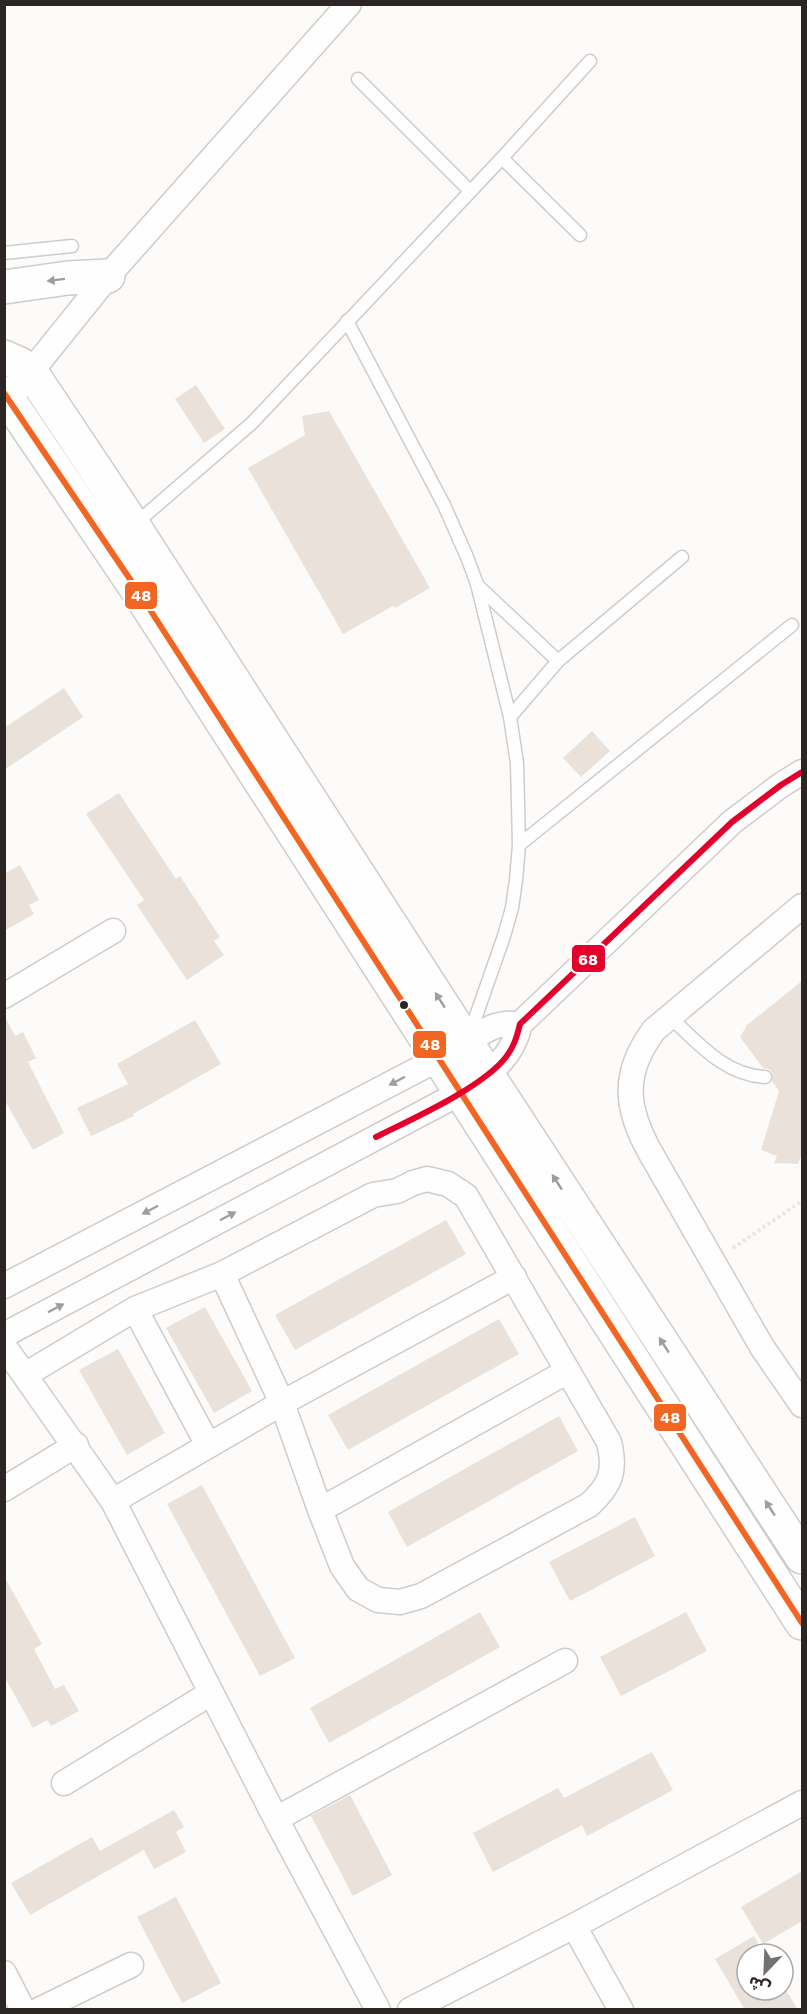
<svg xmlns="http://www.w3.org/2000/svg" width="807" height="2014" font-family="'Work Sans','Noto Sans Arabic',sans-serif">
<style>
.building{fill:#eae1da}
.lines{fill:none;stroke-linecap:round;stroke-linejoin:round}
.lane-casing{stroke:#cfccca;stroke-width:15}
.street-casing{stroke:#cfccca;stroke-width:27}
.secondary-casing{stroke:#cfccca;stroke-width:36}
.path{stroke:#e7e7e6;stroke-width:4;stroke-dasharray:3 3;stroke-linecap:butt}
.lane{stroke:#fffefe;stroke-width:12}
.street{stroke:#fffefe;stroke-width:24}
.secondary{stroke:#fffefe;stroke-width:33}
.bus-1-casing{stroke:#fff;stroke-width:10}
.bus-2-casing{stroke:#fff;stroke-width:10}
.bus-1{stroke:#f26522;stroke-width:6}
.bus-2{stroke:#e4002b;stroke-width:6}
.oneway{fill:#a09d9b}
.bus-dot{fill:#2b2623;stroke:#fff;stroke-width:2}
.line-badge{stroke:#fff;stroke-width:2}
.badge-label{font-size:16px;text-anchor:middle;font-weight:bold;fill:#fff}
</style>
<rect width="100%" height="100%" fill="#fcfbfa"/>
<path class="building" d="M 196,385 L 225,429 L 204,443 L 175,399 Z
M 329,411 L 430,588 L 395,608 L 393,606 L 343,634 L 248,468 L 305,435 L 302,416 Z
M 64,688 L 83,717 L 4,770 L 4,728 Z
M 592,731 L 610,751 L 581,777 L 563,758 Z
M 119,793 L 176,879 L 180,876 L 220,937 L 214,941 L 224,955 L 187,980 L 137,905 L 144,900 L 86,814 Z
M 20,865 L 39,900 L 29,905 L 34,914 L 4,931 L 4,874 Z
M 802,981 L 802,1154 L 798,1164 L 774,1163 L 777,1156 L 761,1150 L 779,1091 L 772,1081 L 772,1073 L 770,1070 L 763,1068 L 740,1037 L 747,1025 Z
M 4,1015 L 15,1036 L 23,1032 L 36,1058 L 28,1062 L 64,1133 L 33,1150 L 4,1099 Z
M 195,1020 L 221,1064 L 133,1114 L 134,1116 L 91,1136 L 77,1108 L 128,1084 L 117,1064 Z
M 446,1220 L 466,1254 L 295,1350 L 275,1315 Z
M 205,1307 L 252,1391 L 214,1413 L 166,1328 Z
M 499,1319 L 519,1354 L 348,1450 L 328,1415 Z
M 118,1349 L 165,1433 L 127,1455 L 79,1370 Z
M 559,1416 L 578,1451 L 407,1547 L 388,1512 Z
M 202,1485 L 295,1658 L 260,1676 L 167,1504 Z
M 635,1517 L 655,1556 L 570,1601 L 549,1562 Z
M 4,1576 L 42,1644 L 34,1649 L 55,1689 L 64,1685 L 79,1711 L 51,1726 L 47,1720 L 33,1728 L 4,1676 Z
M 480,1612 L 500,1647 L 329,1743 L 310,1708 Z
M 686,1612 L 707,1651 L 621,1696 L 600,1657 Z
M 652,1752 L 673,1790 L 587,1836 L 582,1825 L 493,1872 L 473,1833 L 558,1788 L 564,1798 Z
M 350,1795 L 392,1875 L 353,1896 L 311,1816 Z
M 174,1810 L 184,1827 L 176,1832 L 186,1852 L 154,1869 L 144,1850 L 30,1915 L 11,1883 L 92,1837 L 100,1851 Z
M 802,1871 L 802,1921 L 763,1944 L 741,1907 Z
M 176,1897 L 221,1983 L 182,2003 L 137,1917 Z
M 754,1936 L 764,1954 L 747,1954 L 747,1990 L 783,1990 L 783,1985 L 798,2010 L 745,2010 L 715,1959 Z"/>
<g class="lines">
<defs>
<path id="lane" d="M 358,79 L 470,191
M 502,158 L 580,235
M 4,253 L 72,246
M 347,321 L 444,505 L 467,557 L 477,584 L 510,717 L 517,763 L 519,845 L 516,880 L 512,908 L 504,936 L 468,1039
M 134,525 L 252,423 L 502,158 L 590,61
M 477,585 L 558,661
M 510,717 L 558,661 L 682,557
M 519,845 L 792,625
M 669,1016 C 697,1042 724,1075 765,1077"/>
<path id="street" d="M 9,399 L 108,276 L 349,4
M 802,906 L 654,1030 C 622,1073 625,1107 650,1152 L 762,1347 L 802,1405
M 4,996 L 113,931
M 4,1286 L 438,1059 C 448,1054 458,1049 468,1042 C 487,1029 495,1022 520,1024
M 135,1309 L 208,1445
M 4,1335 L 460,1093 C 489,1073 512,1060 520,1024 L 732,822 L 781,785 L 802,772
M 4,1346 L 113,1501 L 276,1819 L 378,2010
M 25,1375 L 135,1309 L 222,1274 L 373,1195 L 397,1191 L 413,1183 L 427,1179 L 448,1184 L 466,1196 L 609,1442 C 616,1471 611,1485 589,1505 L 421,1596 L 400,1602 L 378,1600 L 358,1589 L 342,1566 L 320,1510 L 282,1403 L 222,1274
M 4,1489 L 76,1445
M 113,1501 L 282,1403 L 514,1277
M 320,1510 L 568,1371
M 64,1783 L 211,1693
M 276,1819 L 565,1661
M 574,1926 L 621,2010
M 4,1973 L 23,2010
M 39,2010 L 131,1965
M 410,2010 L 574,1926 L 802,1803"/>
<path id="secondary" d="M 4,287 L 68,278 L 108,276
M 4,357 L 20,364 L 31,372 L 133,525 L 487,1074 L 802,1557
M 4,393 L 138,591 L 802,1623"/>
</defs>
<use href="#lane" class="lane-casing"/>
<use href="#street" class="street-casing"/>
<use href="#secondary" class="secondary-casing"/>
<path class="path" d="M 733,1248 L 802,1201"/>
<use href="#lane" class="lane"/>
<use href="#street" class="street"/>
<use href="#secondary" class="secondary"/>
<defs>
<path id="bus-1" d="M 4,393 L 138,591 L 802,1623"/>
<path id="bus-2" d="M 376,1137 C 412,1119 482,1088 506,1057 C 514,1047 517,1036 520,1024 L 732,822 L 781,785 L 802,772"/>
</defs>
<use href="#bus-1" class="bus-1-casing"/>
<use href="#bus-2" class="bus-2-casing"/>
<use href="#bus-1" class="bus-1"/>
<use href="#bus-2" class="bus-2"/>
</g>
<defs><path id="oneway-solid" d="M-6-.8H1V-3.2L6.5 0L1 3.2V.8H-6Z" transform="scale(1.5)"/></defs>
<g class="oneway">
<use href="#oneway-solid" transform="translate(56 280) rotate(173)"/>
<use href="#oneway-solid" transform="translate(440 1000) rotate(-123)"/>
<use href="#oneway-solid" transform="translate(397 1081) rotate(152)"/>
<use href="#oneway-solid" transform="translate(557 1182) rotate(-123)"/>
<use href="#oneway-solid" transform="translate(150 1210) rotate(152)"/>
<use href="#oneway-solid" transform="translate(228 1216) rotate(-28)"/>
<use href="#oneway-solid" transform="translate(56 1308) rotate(-28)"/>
<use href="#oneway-solid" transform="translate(664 1345) rotate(-123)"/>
<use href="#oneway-solid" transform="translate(770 1508) rotate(-123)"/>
</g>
<circle class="bus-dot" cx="404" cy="1005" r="5"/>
<g class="line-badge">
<rect x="124" y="581" width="34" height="29" rx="6" fill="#f26522"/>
<rect x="571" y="944" width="35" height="29" rx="6" fill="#e4002b"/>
<rect x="412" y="1030" width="35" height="29" rx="6" fill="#f26522"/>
<rect x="653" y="1403" width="34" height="29" rx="6" fill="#f26522"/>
</g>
<g class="badge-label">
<text x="141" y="601">48</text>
<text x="588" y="965">68</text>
<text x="430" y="1050">48</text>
<text x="670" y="1423">48</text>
</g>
<rect width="807" height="2014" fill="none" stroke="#2b2623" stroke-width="12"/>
<g transform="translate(765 1972) rotate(203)"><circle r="28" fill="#ffffff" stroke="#aaa8a7" stroke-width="1.5"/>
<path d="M0-4.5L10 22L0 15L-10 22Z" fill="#74716e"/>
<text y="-9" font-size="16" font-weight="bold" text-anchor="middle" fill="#2b2623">ش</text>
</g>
</svg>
